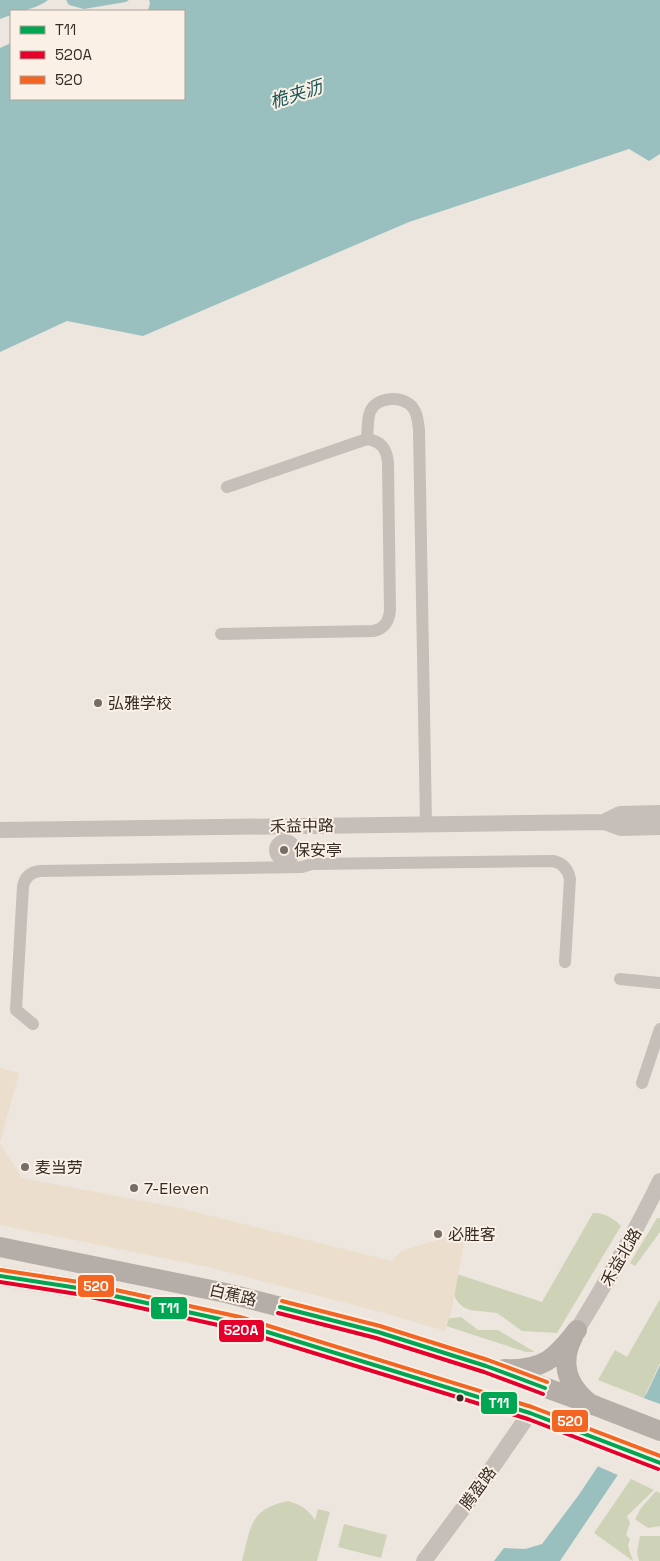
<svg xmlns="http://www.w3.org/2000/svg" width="660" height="1561" font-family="'Space Grotesk','Noto Sans SC',sans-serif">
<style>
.green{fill:#ced3b7}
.plaza{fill:#ecdecc}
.water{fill:#99c0bf}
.pier{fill:#ede6de}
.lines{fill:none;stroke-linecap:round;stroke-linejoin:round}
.minor{stroke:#c6beb8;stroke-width:12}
.tertiary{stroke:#c6beb8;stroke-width:16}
.primary{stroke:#b5ada7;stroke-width:20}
.bus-1-casing{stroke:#fbf0e5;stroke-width:8}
.bus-2-casing{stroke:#fbf0e5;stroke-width:8}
.bus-3-casing{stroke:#fbf0e5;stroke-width:8}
.bus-1{stroke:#00a651;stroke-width:4}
.bus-2{stroke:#e4002b;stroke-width:4}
.bus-3{stroke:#f26522;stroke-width:4}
.poi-dot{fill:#776c66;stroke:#fbf0e5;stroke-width:2}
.bus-dot{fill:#372b26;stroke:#fbf0e5;stroke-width:2}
.labels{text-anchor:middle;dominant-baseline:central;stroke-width:4;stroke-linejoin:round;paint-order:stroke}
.poi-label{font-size:16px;fill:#372b26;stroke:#fbf0e5;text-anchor:start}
.street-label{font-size:16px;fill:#372b26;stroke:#fbf0e5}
.water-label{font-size:18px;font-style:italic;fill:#19575b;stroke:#fbf0e5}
.line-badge{stroke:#fbf0e5;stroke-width:2}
.badge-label{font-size:14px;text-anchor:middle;font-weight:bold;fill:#fff}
</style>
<rect width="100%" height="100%" fill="#ede6de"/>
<path class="green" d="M 593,1213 C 603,1212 614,1218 621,1226 L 557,1333 L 522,1331 L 497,1313 L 470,1310 L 463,1307 L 457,1301 L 454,1295 L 457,1274 L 542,1302 Z
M 657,1218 L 660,1218 L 660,1232 L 635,1266 L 630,1263 Z
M 660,1299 L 660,1363 L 644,1398 L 598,1380 L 615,1350 L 627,1357 Z
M 461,1317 L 478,1330 L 498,1330 L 535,1352 L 526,1352 L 446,1326 L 444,1319 Z
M 631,1479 L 654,1490 L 627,1516 L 630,1523 L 626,1535 L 630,1539 L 628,1546 L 633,1561 L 594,1533 Z
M 656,1491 L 660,1493 L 660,1526 L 648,1528 L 635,1519 L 641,1508 Z
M 288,1501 C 301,1505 308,1509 315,1520 L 318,1509 L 330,1512 L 317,1561 L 242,1561 C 251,1527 249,1509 288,1501 Z
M 344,1524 L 387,1535 L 381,1558 L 338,1547 Z
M 640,1536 L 660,1536 L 660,1561 L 639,1561 L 637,1552 Z"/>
<path class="plaza" d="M 0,1068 L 19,1073 L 0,1143 L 22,1178 L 180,1208 L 392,1261 L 401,1251 L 447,1237 L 448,1229 L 466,1232 L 452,1309 L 445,1331 L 384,1313 L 208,1267 L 0,1225 Z"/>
<path class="water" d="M 0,0 L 48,0 C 38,8 24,11 11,11 L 11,15 L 0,19 Z
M 66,0 L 129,0 L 126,2 L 84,9 L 69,5 Z
M 149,0 L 660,0 L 660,154 L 649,161 L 629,149 L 409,222 L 143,336 L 67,321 L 0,352 L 0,48 L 11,43 L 11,99 L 184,99 L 184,11 L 148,11 L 150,3 Z
M 660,1365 L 660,1412 L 560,1561 L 494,1561 L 504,1548 L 525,1549 L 542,1544 L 578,1496 L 647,1393 Z"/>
<path class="pier" d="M 641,1397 L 660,1404 L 660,1417 L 620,1476 L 595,1465 Z"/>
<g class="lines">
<path class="minor" d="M 367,439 C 368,431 367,419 370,412 C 376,396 404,395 413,408 C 418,414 418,423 419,430 L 426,824
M 221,634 L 373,631 C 384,629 389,622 390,610 L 388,463 C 387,449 381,441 367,439 L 227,487
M275 850a10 10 0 1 1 20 0a10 10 0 1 1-20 0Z
M 620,979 L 660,983
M 33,1024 L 16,1010 L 23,886 C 25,877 31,872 40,871 L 302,867 L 312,864 L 553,861 C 563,863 568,869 570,879 L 565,962
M 642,1083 L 660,1029"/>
<path class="tertiary" d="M 604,822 L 620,814 L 660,813
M 0,830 L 604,822 L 621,828 L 660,827
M 577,1330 C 607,1281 635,1233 660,1181
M 424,1561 L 476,1491 L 530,1413"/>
<path class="primary" d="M 0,1247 L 226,1293 L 378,1332 L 486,1366 L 596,1406 L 660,1431
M 0,1276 L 78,1288 L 238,1323 L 530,1413 L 660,1463
M 573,1337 C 560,1362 566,1384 588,1402
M 504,1369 C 542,1371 555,1359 577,1330"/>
<defs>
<path id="bus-1" d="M 0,1276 L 78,1288 L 238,1323 L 530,1413 L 660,1463
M 280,1307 L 378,1332 L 486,1366 L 545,1388"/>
<path id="bus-2" d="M 0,1282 L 77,1294 L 236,1329 L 528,1419 L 658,1469
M 278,1313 L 376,1338 L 484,1372 L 543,1394"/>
<path id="bus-3" d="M 1,1270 L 79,1282 L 240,1317 L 532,1407 L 660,1456
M 282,1301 L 380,1326 L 488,1360 L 547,1382"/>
</defs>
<use href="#bus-1" class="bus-1-casing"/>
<use href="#bus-2" class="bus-2-casing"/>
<use href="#bus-3" class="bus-3-casing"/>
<use href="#bus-1" class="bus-1"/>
<use href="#bus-2" class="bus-2"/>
<use href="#bus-3" class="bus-3"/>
</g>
<g class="poi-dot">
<circle cx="98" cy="703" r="5"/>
<circle cx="284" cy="850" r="5"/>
<circle cx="25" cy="1167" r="5"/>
<circle cx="134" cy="1188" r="5"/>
<circle cx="438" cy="1234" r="5"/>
</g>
<circle class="bus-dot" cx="460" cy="1398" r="4.5"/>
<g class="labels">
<g class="poi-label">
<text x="108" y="703">弘雅学校</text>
<text x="294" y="850">保安亭</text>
<text x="35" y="1167">麦当劳</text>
<text x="144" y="1188">7-Eleven</text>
<text x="448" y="1234">必胜客</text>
</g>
<g class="street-label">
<text transform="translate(302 826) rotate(-1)">禾益中路</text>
<text transform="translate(621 1257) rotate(-60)">禾益北路</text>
<text transform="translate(233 1295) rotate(13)">白蕉路</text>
<text transform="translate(478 1488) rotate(-54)">腾盈路</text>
</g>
<g class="water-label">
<text transform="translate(296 94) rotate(-18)">桅夹沥</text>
</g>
</g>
<g class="line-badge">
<rect x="77" y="1274" width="38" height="24" rx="5" fill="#f26522"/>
<rect x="150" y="1296" width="38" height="24" rx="5" fill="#00a651"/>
<rect x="218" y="1319" width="47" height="24" rx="5" fill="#e4002b"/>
<rect x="480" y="1391" width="38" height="24" rx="5" fill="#00a651"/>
<rect x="551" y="1409" width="38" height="24" rx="5" fill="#f26522"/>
</g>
<g class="badge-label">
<text x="96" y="1291">520</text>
<text x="169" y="1313">T11</text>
<text x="241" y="1335">520A</text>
<text x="499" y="1408">T11</text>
<text x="570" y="1426">520</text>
</g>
<rect x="10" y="10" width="175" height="90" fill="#fbf0e5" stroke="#ada199"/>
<rect x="20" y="26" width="25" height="8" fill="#00a651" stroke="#ada199"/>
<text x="55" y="35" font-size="15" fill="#372b26">T11</text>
<rect x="20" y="51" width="25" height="8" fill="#e4002b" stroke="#ada199"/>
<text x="55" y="60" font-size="15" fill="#372b26">520A</text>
<rect x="20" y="76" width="25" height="8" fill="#f26522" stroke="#ada199"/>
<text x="55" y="85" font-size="15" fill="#372b26">520</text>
</svg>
